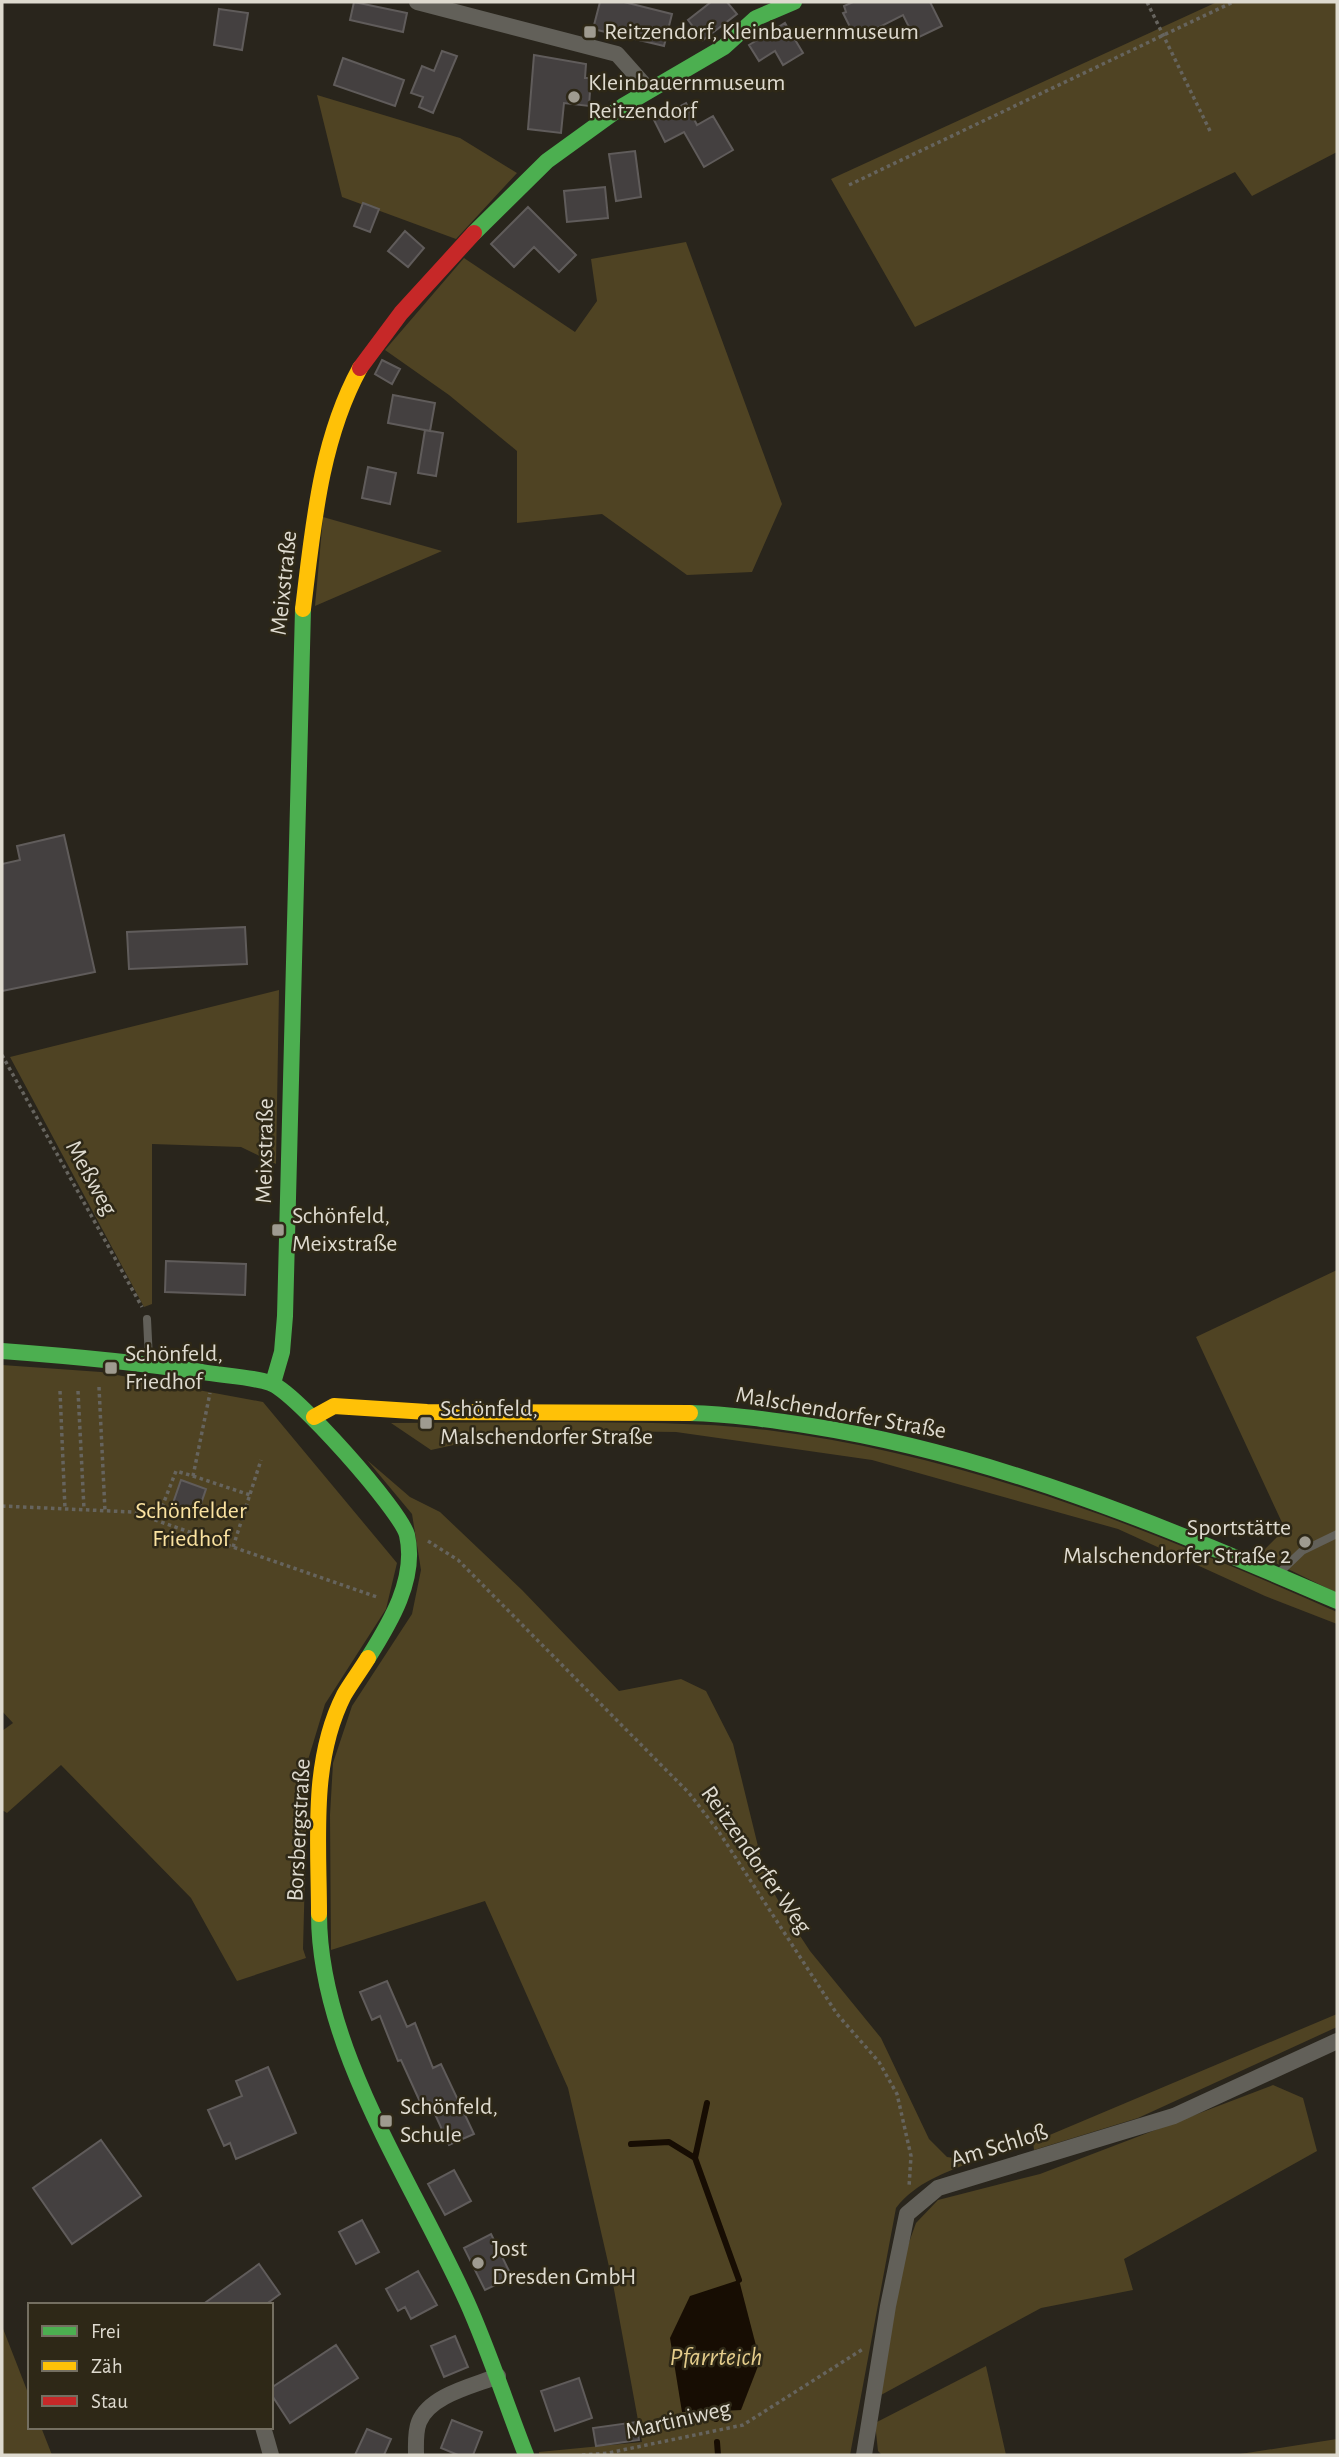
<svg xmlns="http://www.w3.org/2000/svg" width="1339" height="2457" font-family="'Alegreya Sans',sans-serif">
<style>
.green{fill:#4f4323;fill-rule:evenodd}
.water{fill:#170d03}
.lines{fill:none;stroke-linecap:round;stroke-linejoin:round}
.stream{stroke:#170d03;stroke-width:6}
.building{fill:#444040;stroke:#605c5b;stroke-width:2}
.path{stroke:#66645e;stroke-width:3.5;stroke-dasharray:3.5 3.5;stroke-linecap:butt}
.lane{stroke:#626059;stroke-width:8}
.street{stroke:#626059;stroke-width:16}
.fast{stroke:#4caf50;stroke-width:16}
.slow{stroke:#ffc107;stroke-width:16}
.jam{stroke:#c62828;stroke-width:16}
.poi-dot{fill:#9f9b90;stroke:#2e2817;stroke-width:2.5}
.labels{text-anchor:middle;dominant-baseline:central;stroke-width:5;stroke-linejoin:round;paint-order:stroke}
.poi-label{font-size:24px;fill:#dedacf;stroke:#2e2817;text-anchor:start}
.street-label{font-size:24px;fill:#dedacf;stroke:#2e2817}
.park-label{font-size:24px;fill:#fbe3a1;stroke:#2e2817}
.water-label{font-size:26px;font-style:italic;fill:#e4cc8b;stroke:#2e2817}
</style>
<rect width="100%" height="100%" fill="#29251c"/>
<path class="green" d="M 1217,2 L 1337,2 L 1337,152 L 1252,196 L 1235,172 L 915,327 L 831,179 Z
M 317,95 L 460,138 L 517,173 L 456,239 L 342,197 Z
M 686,242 L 782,504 L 752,572 L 687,575 L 602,514 L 517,523 L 517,451 L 449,395 L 385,350 L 464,258 L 575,332 L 597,301 L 591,259 Z
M 323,517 L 442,551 L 315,606 Z
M 279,990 L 276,1164 L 241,1147 L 152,1144 L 152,1304 L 144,1307 L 10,1057 Z
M 1337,1270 L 1337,1593 L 1259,1555 L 1285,1529 L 1196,1337 Z
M 2,1365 L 101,1372 L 263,1402 L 397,1563 L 386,1609 L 325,1704 L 308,1760 L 303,1949 L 306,1958 L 237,1981 L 191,1898 L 61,1765 L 7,1813 L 2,1810 L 2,1731 L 13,1723 L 2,1711 Z
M 566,1422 C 632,1423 701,1422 767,1430 C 967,1455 1154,1531 1337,1612 L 1337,1624 L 1265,1596 L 1118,1529 L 872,1460 L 676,1432 L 521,1430 L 431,1450 L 391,1423 Z
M 367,1460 L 410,1497 L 440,1512 L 522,1590 L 619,1691 L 681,1679 L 706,1691 L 733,1744 L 766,1879 L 787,1916 L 810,1951 L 881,2038 L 929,2139 L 947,2157 L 974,2161 C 945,2173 916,2182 896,2208 L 850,2455 L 539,2455 L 539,2452 L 642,2442 L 613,2284 L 568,2088 L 485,1901 L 331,1950 L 330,1815 L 333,1763 L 352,1706 L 412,1614 L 421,1570 L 412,1514 ZM 739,2280 L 741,2410 L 682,2412 Z
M 1337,2014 L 1337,2027 L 1138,2118 L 1034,2150 L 1033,2142 Z
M 1273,2085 L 1303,2098 L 1317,2151 L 1124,2259 L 1133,2290 L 1041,2308 L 881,2395 L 903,2259 L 916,2223 L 938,2200 L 1040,2174 Z
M 2,2326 L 30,2398 L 30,2427 L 41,2427 L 52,2455 L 2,2455 Z
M 986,2366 L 1006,2455 L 882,2455 L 878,2451 L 875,2423 Z
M 1337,2439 L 1337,2455 L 1234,2455 Z"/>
<path class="water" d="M 739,2280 L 760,2361 L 741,2410 L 682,2412 L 670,2338 L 690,2296 Z"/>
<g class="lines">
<path class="stream" d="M 707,2103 L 695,2158 L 739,2280
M 631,2144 L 669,2142 L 695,2158
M 716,2411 L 716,2419
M 717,2442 L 718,2455"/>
</g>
<path class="building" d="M 354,2 L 407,13 L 403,32 L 350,20 Z
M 600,2 L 624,2 L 672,14 L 664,46 L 593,29 Z
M 711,2 L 727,2 L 737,14 L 703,40 L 688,20 Z
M 853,2 L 930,2 L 942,26 L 915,39 L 903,15 L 856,39 L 843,13 L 846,12 L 844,6 Z
M 219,9 L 248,13 L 242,50 L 214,45 Z
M 785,23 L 803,53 L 783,65 L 775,51 L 759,61 L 749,45 Z
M 442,51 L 457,56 L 433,113 L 419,107 L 423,97 L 411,93 L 422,66 L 434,71 Z
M 534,55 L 586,64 L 585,78 L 591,78 L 589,106 L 564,103 L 561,133 L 528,129 Z
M 343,58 L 404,80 L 395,106 L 334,85 Z
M 686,103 L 697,125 L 713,116 L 733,150 L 704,167 L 684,132 L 665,142 L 654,120 Z
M 635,151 L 641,197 L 616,201 L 609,154 Z
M 605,187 L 608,218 L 567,222 L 564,191 Z
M 363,203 L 379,209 L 370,232 L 354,226 Z
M 528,207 L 576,255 L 559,272 L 534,247 L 514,267 L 491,244 Z
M 405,231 L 424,248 L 408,267 L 388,251 Z
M 382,360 L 400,369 L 392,384 L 375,374 Z
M 393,395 L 435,403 L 430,431 L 388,423 Z
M 425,430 L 443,433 L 436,476 L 418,473 Z
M 368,467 L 396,473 L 390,504 L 362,498 Z
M 64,835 L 95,972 L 2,991 L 2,864 L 20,860 L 17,846 Z
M 245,927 L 247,964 L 129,969 L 127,932 Z
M 166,1261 L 246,1264 L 245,1295 L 165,1292 Z
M 181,1480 L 206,1489 L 196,1518 L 171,1509 Z
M 387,1981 L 407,2027 L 415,2023 L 433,2068 L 441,2064 L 474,2134 L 449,2145 L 429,2101 L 421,2104 L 401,2060 L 398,2061 L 380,2016 L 372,2020 L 360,1992 Z
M 268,2067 L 296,2133 L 236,2159 L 230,2143 L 224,2146 L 208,2110 L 242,2096 L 236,2081 Z
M 101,2140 L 141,2196 L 72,2244 L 33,2188 Z
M 454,2170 L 471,2201 L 445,2215 L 428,2184 Z
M 362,2220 L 379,2252 L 356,2264 L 339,2232 Z
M 491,2234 L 512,2277 L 485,2290 L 464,2248 Z
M 259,2264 L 280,2294 L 265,2305 L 202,2305 Z
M 418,2271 L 437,2305 L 411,2319 L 405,2307 L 398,2311 L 386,2289 Z
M 455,2336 L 468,2367 L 444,2377 L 431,2346 Z
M 336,2345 L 358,2378 L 290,2423 L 271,2394 L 271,2388 Z
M 579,2378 L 592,2418 L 555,2431 L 541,2391 Z
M 452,2420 L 482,2432 L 473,2455 L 458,2455 L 441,2448 Z
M 636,2422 L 639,2440 L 596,2446 L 593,2428 Z
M 367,2429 L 391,2439 L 384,2455 L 355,2455 Z"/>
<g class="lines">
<path class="path" d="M 1147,2 L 1211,133
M 849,185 L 1233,2
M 2,1055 L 142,1307
M 99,1387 L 105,1511
M 60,1391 L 65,1509
M 78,1391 L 84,1509
M 193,1476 L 250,1495
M 2,1506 L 132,1512 L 377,1597
M 157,1520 L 176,1471 L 193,1476 L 210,1393
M 428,1541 L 458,1560 L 689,1793 L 719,1832 L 837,2014 L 879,2062 L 897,2094 L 911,2156 L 909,2187
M 233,1547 L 261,1460
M 582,2455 L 608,2453 L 743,2425 L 863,2349"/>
<path class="lane" d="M 147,1319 L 149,1360
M 1279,1573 L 1302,1551 L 1337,1534"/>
<path class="street" d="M 417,2 L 617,54 L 649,90
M 263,2427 L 271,2455
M 416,2455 C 416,2445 415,2432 419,2422 C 430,2395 473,2386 498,2376
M 864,2455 L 888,2306 L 907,2214 L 938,2188 L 1174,2116 L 1337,2041"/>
<path class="fast" d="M 474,233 L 547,161 L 623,106 L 724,47 L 756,18 L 794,2
M 2,1351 C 69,1356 135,1362 202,1372 C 224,1376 249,1376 270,1383 C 294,1390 401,1511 407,1535 C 417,1579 390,1623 368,1658
M 273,1383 L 282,1352 L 285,1316 L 303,609
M 690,1413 C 730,1414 771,1420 811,1426 C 996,1455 1166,1527 1337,1601
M 319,1914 C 319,2048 413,2182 467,2302 C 489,2351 506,2404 526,2455"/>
<path class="slow" d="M 303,609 C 313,528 320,441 360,368
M 314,1417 L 334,1406 L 427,1412 L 690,1413
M 319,1914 C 319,1841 310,1762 344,1695 C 351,1683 360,1671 368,1658"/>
<path class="jam" d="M 360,368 L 401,313 L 474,233"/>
</g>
<g class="poi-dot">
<rect x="583" y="25" width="14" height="14" rx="3.5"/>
<circle cx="574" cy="97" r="7"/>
<rect x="271" y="1223" width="14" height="14" rx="3.5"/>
<rect x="104" y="1361" width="14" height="14" rx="3.5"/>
<rect x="419" y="1416" width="14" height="14" rx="3.5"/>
<circle cx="1305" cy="1542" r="7"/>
<rect x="379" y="2114" width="14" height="14" rx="3.5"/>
<circle cx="478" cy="2263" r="7"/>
</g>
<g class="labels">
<g class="poi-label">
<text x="604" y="32">Reitzendorf, Kleinbauernmuseum</text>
<text x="588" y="83">Kleinbauernmuseum<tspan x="588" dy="28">Reitzendorf</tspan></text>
<text x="292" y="1216">Schönfeld,<tspan x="292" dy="28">Meixstraße</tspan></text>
<text x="125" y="1354">Schönfeld,<tspan x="125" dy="28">Friedhof</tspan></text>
<text x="440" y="1409">Schönfeld,<tspan x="440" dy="28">Malschendorfer Straße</tspan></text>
<text x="1291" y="1528" text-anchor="end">Sportstätte<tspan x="1291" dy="28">Malschendorfer Straße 2</tspan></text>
<text x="400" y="2107">Schönfeld,<tspan x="400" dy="28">Schule</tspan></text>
<text x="492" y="2249">Jost<tspan x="492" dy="28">Dresden GmbH</tspan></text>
</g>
<g class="street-label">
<text transform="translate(284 583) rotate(-84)">Meixstraße</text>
<text transform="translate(265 1151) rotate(-89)">Meixstraße</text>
<text transform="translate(91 1178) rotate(61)">Meßweg</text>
<text transform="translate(841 1413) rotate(10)">Malschendorfer Straße</text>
<text transform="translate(299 1830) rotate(-87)">Borsbergstraße</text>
<text transform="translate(756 1860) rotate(55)">Reitzendorfer Weg</text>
<text transform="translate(999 2146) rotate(-17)">Am Schloß</text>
<text transform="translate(678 2420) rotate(-13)">Martiniweg</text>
</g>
<g class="park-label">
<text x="191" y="1511">Schönfelder<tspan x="191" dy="28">Friedhof</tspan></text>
</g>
<g class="water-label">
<text x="716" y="2357">Pfarrteich</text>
</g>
</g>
<rect width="1339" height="2457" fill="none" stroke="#dedacf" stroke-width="7"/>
<rect x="28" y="2303" width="245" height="126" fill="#2e2817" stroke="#746f61" stroke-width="2"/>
<rect x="42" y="2326" width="35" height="10" fill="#4caf50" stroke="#746f61" stroke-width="2"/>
<text x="91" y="2338" font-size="21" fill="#dedacf">Frei</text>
<rect x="42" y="2361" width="35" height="10" fill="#ffc107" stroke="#746f61" stroke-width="2"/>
<text x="91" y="2373" font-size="21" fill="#dedacf">Zäh</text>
<rect x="42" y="2396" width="35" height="10" fill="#c62828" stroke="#746f61" stroke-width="2"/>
<text x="91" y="2408" font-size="21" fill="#dedacf">Stau</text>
</svg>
